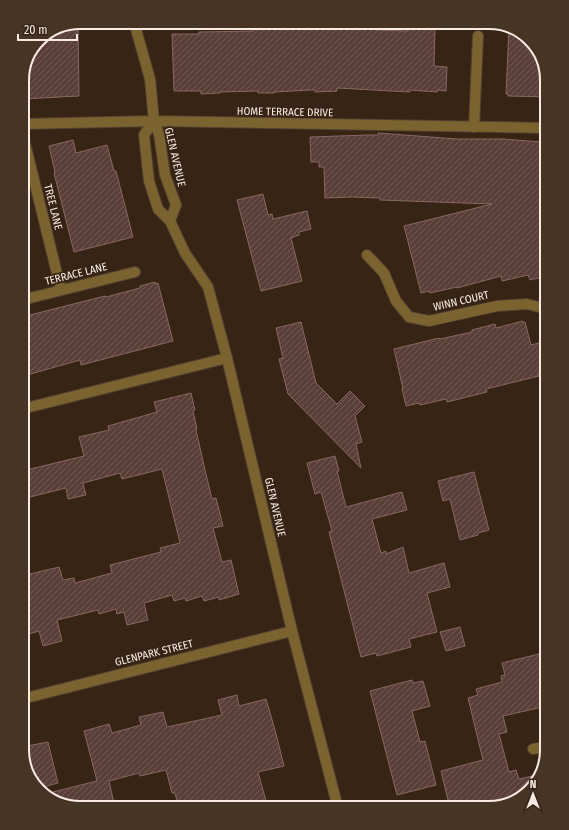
<svg xmlns="http://www.w3.org/2000/svg" width="569" height="830" font-family="'Fira Sans Condensed',sans-serif">
<style>
.building{fill:url(#building-hatch);stroke:#866861}
.lines{fill:none;stroke-linecap:round;stroke-linejoin:round}
.service-casing{stroke:#534032;stroke-width:12}
.minor-casing{stroke:#534032;stroke-width:12}
.service{stroke:#7b632f;stroke-width:10}
.minor{stroke:#7b632f;stroke-width:10}
.labels{text-anchor:middle;dominant-baseline:central;stroke-width:3.5;stroke-linejoin:round;paint-order:stroke}
.street-label{font-size:11px;fill:#f9ebe2;stroke:#382415}
.rim{fill:none;stroke:#f9ebe2;stroke-width:2}
</style>
<defs>
<pattern id="building-hatch" width="6" height="6" patternUnits="userSpaceOnUse"><rect width="6" height="6" fill="#5a3f39"/><path d="M-1 1l2-2M0 6l6-6M5 7l2-2" fill="none" stroke="#725b55"/></pattern>
</defs>
<rect width="100%" height="100%" fill="#382415"/>
<path class="building" d="M 301,22 L 327,22 L 327,24 L 335,24 L 335,29 L 377,28 L 377,30 L 408,31 L 409,28 L 435,29 L 434,66 L 447,67 L 446,91 L 437,90 L 437,92 L 410,90 L 410,92 L 337,88 L 337,91 L 315,92 L 315,90 L 310,90 L 274,92 L 274,93 L 258,93 L 258,91 L 220,92 L 220,93 L 201,94 L 201,91 L 174,91 L 172,34 L 199,34 L 199,32 L 254,31 L 254,29 L 301,28 Z
M 78,23 L 79,96 L 22,99 L 22,76 L 42,37 Z
M 509,28 L 521,32 L 539,51 L 547,80 L 547,97 L 508,96 L 508,94 L 506,94 Z
M 378,133 L 457,139 L 503,139 L 541,142 L 541,144 L 547,144 L 547,205 L 539,204 L 547,236 L 547,276 L 530,280 L 528,275 L 502,281 L 501,276 L 457,288 L 457,287 L 430,293 L 429,291 L 421,293 L 404,226 L 492,204 L 380,200 L 380,198 L 352,197 L 325,198 L 324,167 L 319,167 L 319,162 L 311,162 L 310,137 L 368,135 L 378,135 Z
M 73,140 L 76,153 L 107,145 L 114,171 L 116,171 L 133,237 L 74,252 L 54,173 L 55,172 L 49,146 Z
M 263,194 L 268,215 L 272,214 L 273,219 L 307,211 L 311,229 L 299,232 L 299,235 L 291,238 L 302,281 L 261,291 L 237,200 Z
M 155,282 L 155,284 L 158,283 L 173,341 L 81,365 L 80,360 L 27,375 L 22,354 L 22,317 L 105,296 L 106,297 L 140,288 L 140,286 Z
M 523,321 L 523,323 L 525,322 L 531,345 L 547,341 L 547,370 L 538,372 L 539,376 L 486,389 L 487,392 L 447,402 L 446,399 L 420,405 L 419,403 L 406,406 L 402,389 L 403,389 L 394,349 L 439,338 L 440,339 L 472,332 L 472,330 L 495,324 L 496,328 Z
M 301,322 L 316,383 L 337,404 L 350,391 L 365,406 L 355,416 L 362,442 L 356,444 L 361,468 L 288,394 L 279,359 L 283,358 L 276,328 Z
M 191,393 L 195,410 L 193,411 L 197,429 L 196,430 L 205,470 L 212,499 L 216,498 L 223,526 L 213,528 L 222,562 L 231,560 L 239,594 L 219,600 L 219,597 L 204,601 L 202,596 L 186,601 L 185,598 L 174,601 L 172,595 L 144,603 L 148,620 L 127,625 L 124,612 L 117,614 L 116,609 L 99,614 L 98,610 L 57,620 L 62,641 L 43,646 L 39,631 L 22,636 L 22,576 L 59,567 L 63,580 L 74,578 L 75,583 L 112,573 L 110,565 L 161,552 L 160,548 L 180,543 L 162,469 L 122,479 L 120,473 L 83,483 L 86,495 L 68,499 L 66,488 L 22,499 L 22,471 L 84,456 L 79,437 L 109,430 L 108,426 L 157,412 L 154,402 Z
M 335,456 L 339,471 L 337,471 L 346,507 L 402,492 L 407,510 L 372,519 L 381,553 L 386,551 L 386,554 L 403,547 L 409,573 L 444,563 L 450,587 L 427,593 L 437,632 L 409,639 L 411,647 L 377,656 L 376,653 L 361,657 L 329,532 L 332,531 L 321,492 L 315,494 L 307,463 Z
M 474,472 L 489,530 L 478,533 L 478,535 L 460,540 L 450,499 L 443,501 L 438,481 Z
M 460,627 L 465,646 L 446,651 L 440,632 Z
M 547,652 L 547,706 L 503,716 L 507,732 L 499,734 L 509,772 L 516,770 L 519,779 L 541,774 L 539,779 L 518,800 L 489,808 L 450,808 L 441,771 L 483,760 L 468,698 L 478,695 L 476,689 L 502,682 L 501,676 L 505,675 L 502,663 Z
M 412,680 L 413,683 L 423,681 L 430,706 L 412,711 L 420,742 L 425,741 L 436,785 L 397,795 L 370,691 Z
M 237,695 L 239,706 L 266,699 L 275,730 L 284,766 L 258,772 L 268,808 L 179,808 L 175,793 L 172,793 L 166,770 L 140,776 L 139,773 L 109,781 L 115,808 L 76,808 L 51,800 L 45,794 L 97,781 L 84,731 L 109,724 L 112,733 L 141,725 L 139,717 L 163,712 L 167,727 L 222,715 L 218,700 Z
M 48,742 L 58,783 L 39,788 L 30,779 L 22,747 Z"/>
<g class="lines">
<defs>
<path id="service" d="M 474,127 L 478,36
M 22,409 L 227,358"/>
<path id="minor" d="M 134,22 L 150,79 L 154,121 L 159,134 L 165,175 L 176,205 L 170,221
M 154,121 L 144,135 L 149,181 L 158,209 L 170,221 L 185,253 L 208,287 L 227,358 L 292,631 L 338,808
M 22,124 L 154,121 L 547,128
M 22,131 L 61,290
M 367,255 L 384,273 L 396,301 L 409,317 L 429,321 L 497,306 L 527,304 L 547,309
M 22,300 L 135,272
M 22,699 L 292,631
M 533,749 L 547,746"/>
</defs>
<use href="#service" class="service-casing"/>
<use href="#minor" class="minor-casing"/>
<use href="#service" class="service"/>
<use href="#minor" class="minor"/>
</g>
<g class="labels">
<g class="street-label">
<text transform="translate(285 112) rotate(1)">HOME TERRACE DRIVE</text>
<text transform="translate(175 157) rotate(77)">GLEN AVENUE</text>
<text transform="translate(53 207) rotate(76)">TREE LANE</text>
<text transform="translate(76 274) rotate(-14)">TERRACE LANE</text>
<text transform="translate(461 301) rotate(-13)">WINN COURT</text>
<text transform="translate(275 507) rotate(77)">GLEN AVENUE</text>
<text transform="translate(154 653) rotate(-14)">GLENPARK STREET</text>
</g>
</g>
<path d="M0 0H569V830H0ZM80 29H489A51 51 0 0 1 540 80V750A51 51 0 0 1 489 801H80A51 51 0 0 1 29 750V80A51 51 0 0 1 80 29Z" fill="#473425" fill-rule="evenodd"/>
<path class="rim" d="M80 29H489A51 51 0 0 1 540 80V750A51 51 0 0 1 489 801H80A51 51 0 0 1 29 750V80A51 51 0 0 1 80 29Z"/>
<g transform="translate(533 794)" stroke="#382415" stroke-width="3" paint-order="stroke">
<path d="M0-3L7 15L0 10L-7 15Z" fill="#f9ebe2"/>
<text y="-6" font-size="11" font-weight="bold" text-anchor="middle" fill="#f9ebe2">N</text>
</g>
<path d="M18 34v6h59v-6" fill="none" stroke="#f9ebe2" stroke-width="2"/>
<text x="24" y="34" font-size="12" fill="#f9ebe2" stroke="#382415" stroke-width="3" paint-order="stroke">20 m</text>
</svg>
